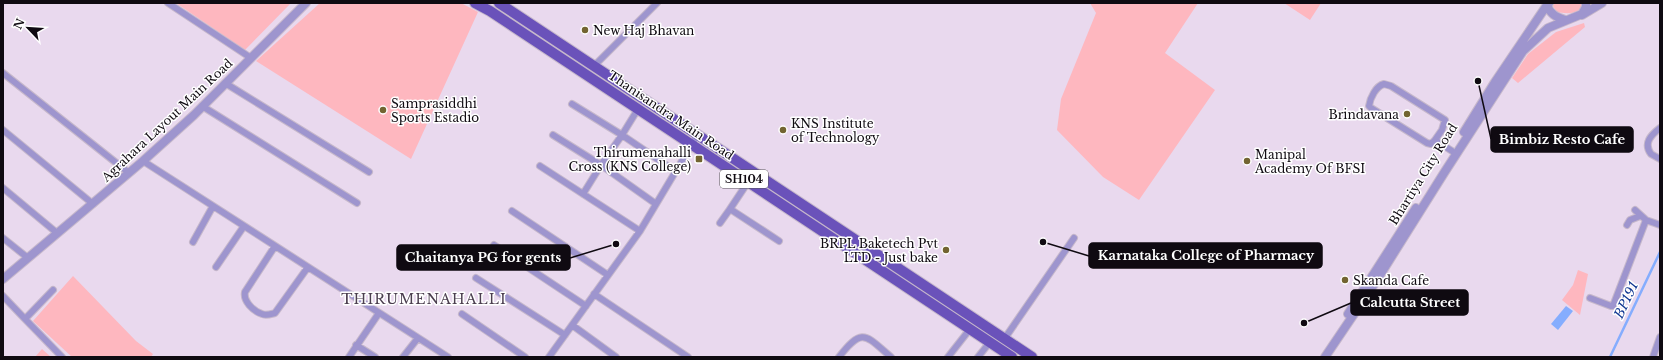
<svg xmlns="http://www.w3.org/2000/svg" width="1663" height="360" font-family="'Libre Baskerville',serif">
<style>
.green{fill:#feb7bf}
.water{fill:#85adfe}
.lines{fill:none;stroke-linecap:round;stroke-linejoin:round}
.stream{stroke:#85adfe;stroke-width:2.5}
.minor-casing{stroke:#c6b8cb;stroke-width:8}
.tertiary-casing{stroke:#c6b8cb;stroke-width:10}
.primary-casing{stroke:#c6b8cb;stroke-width:12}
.minor{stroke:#9e95ce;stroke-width:6}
.tertiary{stroke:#9e95ce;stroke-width:8}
.primary{stroke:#6a52ba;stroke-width:10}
.poi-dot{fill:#726431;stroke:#fff;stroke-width:1.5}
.labels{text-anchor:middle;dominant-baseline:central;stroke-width:3;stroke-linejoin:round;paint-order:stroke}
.shield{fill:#fff;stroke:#575458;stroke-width:1}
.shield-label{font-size:11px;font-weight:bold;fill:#0f0a11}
.poi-label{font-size:12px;fill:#0f0a11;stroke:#fff;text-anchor:start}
.street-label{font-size:12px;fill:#0f0a11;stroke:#fff}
.water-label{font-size:13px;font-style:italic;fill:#133993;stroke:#fff}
.quarter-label{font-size:14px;letter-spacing:1px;fill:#4b3e4f;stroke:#fff}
.leader{fill:none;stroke:#0f0a11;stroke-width:1.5}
.callout-dot{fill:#0f0a11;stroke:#fff;stroke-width:1.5}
.callout{fill:#0f0a11;stroke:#0f0a11;stroke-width:1.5}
.callout-label{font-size:13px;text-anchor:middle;font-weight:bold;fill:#fff}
</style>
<rect width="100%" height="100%" fill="#e9d9ee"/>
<path class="green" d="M 176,3 L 291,3 L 245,50 Z
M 320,3 L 461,3 L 478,12 L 411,159 L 256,61 Z
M 1090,3 L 1198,3 L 1165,53 L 1215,90 L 1139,200 L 1103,177 L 1057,130 L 1061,99 L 1096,13 Z
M 1284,3 L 1321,3 L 1310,20 Z
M 1554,3 L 1583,3 C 1580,15 1567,14 1557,12 L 1553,6 Z
M 1584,23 L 1585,27 L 1518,83 L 1512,78 L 1528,54 L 1556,32 Z
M 1578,270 L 1588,274 L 1580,315 L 1562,300 L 1573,285 Z
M 73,276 L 136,341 L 153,354 L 151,357 L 72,357 L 33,321 Z
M 42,349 L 51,357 L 35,357 Z"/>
<path class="water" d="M 1566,306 L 1573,311 L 1558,330 L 1551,324 Z"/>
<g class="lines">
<path class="stream" d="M 1610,357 L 1660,252"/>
<defs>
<path id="minor" d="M 168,3 L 251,58
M 594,66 L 657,3
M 3,73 L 129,173
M 225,83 L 369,172
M 572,104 L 622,135 L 638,109
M 202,106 L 357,203
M 1660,128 C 1651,135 1643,143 1651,154 L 1660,159
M 3,130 L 93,204
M 553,135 L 601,165 L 583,194
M 1435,140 L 1442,130 L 1445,120 L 1391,86 L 1384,84 C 1376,86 1370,98 1369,106 L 1371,108 L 1427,143 L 1431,144 L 1435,140 L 1452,151
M 143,161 L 448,357
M 540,166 L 640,231
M 748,182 L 730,209 L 779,241
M 3,188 L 57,233
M 656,204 L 601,165 L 622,135 L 675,171
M 1635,210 L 1646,220 L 1660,225
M 512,211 L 608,275
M 720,223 L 730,209
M 1627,225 L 1630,220 L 1640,216
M 3,238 L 28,258
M 193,242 L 213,206
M 494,245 L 586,306
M 275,246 L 245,292 C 243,301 253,311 262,314 C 266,316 271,314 275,313 L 308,267
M 216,267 L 244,226
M 476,278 L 565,335
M 594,294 L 688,357
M 3,296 L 25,319 L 53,290
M 1590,298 L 1611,306 L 1613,306 L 1646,220
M 462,314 L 525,357
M 25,319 L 62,357
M 572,325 L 616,357
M 1005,338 L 1074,238
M 356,345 L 375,357
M 349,357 L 379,313
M 403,357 L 418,338
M 549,357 L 640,231 L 698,134
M 839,357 C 863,326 866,336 891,357
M 948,357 L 970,329
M 978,357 L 990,342
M 1653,357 L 1660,337"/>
<path id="tertiary" d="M 1549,3 L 1547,5 C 1550,14 1556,17 1565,20
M 1582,15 L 1602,3
M 1464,132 L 1495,82 L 1547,5
M 3,279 L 143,161 L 194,115 L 306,3
M 1348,314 L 1416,208
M 1325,357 L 1375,283 L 1444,173 L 1523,51 L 1548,28 L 1582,14 L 1586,7 L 1586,3"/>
<path id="primary" d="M 475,3 L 490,11 L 1012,357
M 499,3 L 1032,357"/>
</defs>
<use href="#minor" class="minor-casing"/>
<use href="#tertiary" class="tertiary-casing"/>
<use href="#primary" class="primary-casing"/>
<use href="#minor" class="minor"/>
<use href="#tertiary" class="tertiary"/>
<use href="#primary" class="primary"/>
</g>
<g class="poi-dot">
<circle cx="585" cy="30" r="4"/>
<circle cx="383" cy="110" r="4"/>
<circle cx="1407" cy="114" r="4"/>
<circle cx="783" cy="130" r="4"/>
<rect x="695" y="155" width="8" height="8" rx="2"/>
<circle cx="1247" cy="161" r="4"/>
<circle cx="946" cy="250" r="4"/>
<circle cx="1345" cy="280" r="4"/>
</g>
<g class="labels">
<rect class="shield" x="720" y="170" width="48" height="18" rx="3"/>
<g class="shield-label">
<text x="744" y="179">SH104</text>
</g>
<g class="poi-label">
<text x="593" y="30">New Haj Bhavan</text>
<text x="391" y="103">Samprasiddhi<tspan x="391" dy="14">Sports Estadio</tspan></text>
<text x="1399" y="114" text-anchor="end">Brindavana</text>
<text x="791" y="123">KNS Institute<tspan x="791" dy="14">of Technology</tspan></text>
<text x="691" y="152" text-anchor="end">Thirumenahalli<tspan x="691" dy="14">Cross (KNS College)</tspan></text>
<text x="1255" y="154">Manipal<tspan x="1255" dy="14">Academy Of BFSI</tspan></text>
<text x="938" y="243" text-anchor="end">BRPL Baketech Pvt<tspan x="938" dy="14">LTD - Just bake</tspan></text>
<text x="1353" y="280">Skanda Cafe</text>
</g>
<g class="street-label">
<text transform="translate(671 115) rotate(34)">Thanisandra Main Road</text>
<text transform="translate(167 120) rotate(-43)">Agrahara Layout Main Road</text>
<text transform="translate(1423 174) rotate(-58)">Bhartiya City Road</text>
</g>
<g class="water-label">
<text transform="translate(1626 300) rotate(-65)">BP191</text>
</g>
<g class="quarter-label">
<text x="424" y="299">THIRUMENAHALLI</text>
</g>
</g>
<path class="leader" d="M1478 81L1491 139M1043 242L1089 256M616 244L570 258M1304 323L1351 303"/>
<g class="callout-dot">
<circle cx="1478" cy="81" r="4"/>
<circle cx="1043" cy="242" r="4"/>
<circle cx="616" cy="244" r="4"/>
<circle cx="1304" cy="323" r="4"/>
</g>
<g class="callout">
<rect x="1491" y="127" width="142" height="25" rx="4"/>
<rect x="1089" y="243" width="233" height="25" rx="4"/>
<rect x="397" y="245" width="173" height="25" rx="4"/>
<rect x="1351" y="290" width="117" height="25" rx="4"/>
</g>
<g class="callout-label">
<text x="1562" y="144">Bimbiz Resto Cafe</text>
<text x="1206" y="260">Karnataka College of Pharmacy</text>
<text x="483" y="262">Chaitanya PG for gents</text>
<text x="1410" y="307">Calcutta Street</text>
</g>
<rect width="1663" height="360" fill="none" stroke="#0f0a11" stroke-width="8"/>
<g transform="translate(28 28) rotate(295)" stroke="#ffffff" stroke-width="3" paint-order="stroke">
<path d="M0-3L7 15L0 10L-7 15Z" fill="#0f0a11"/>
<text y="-6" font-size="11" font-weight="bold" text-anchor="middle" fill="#0f0a11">N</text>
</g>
</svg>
